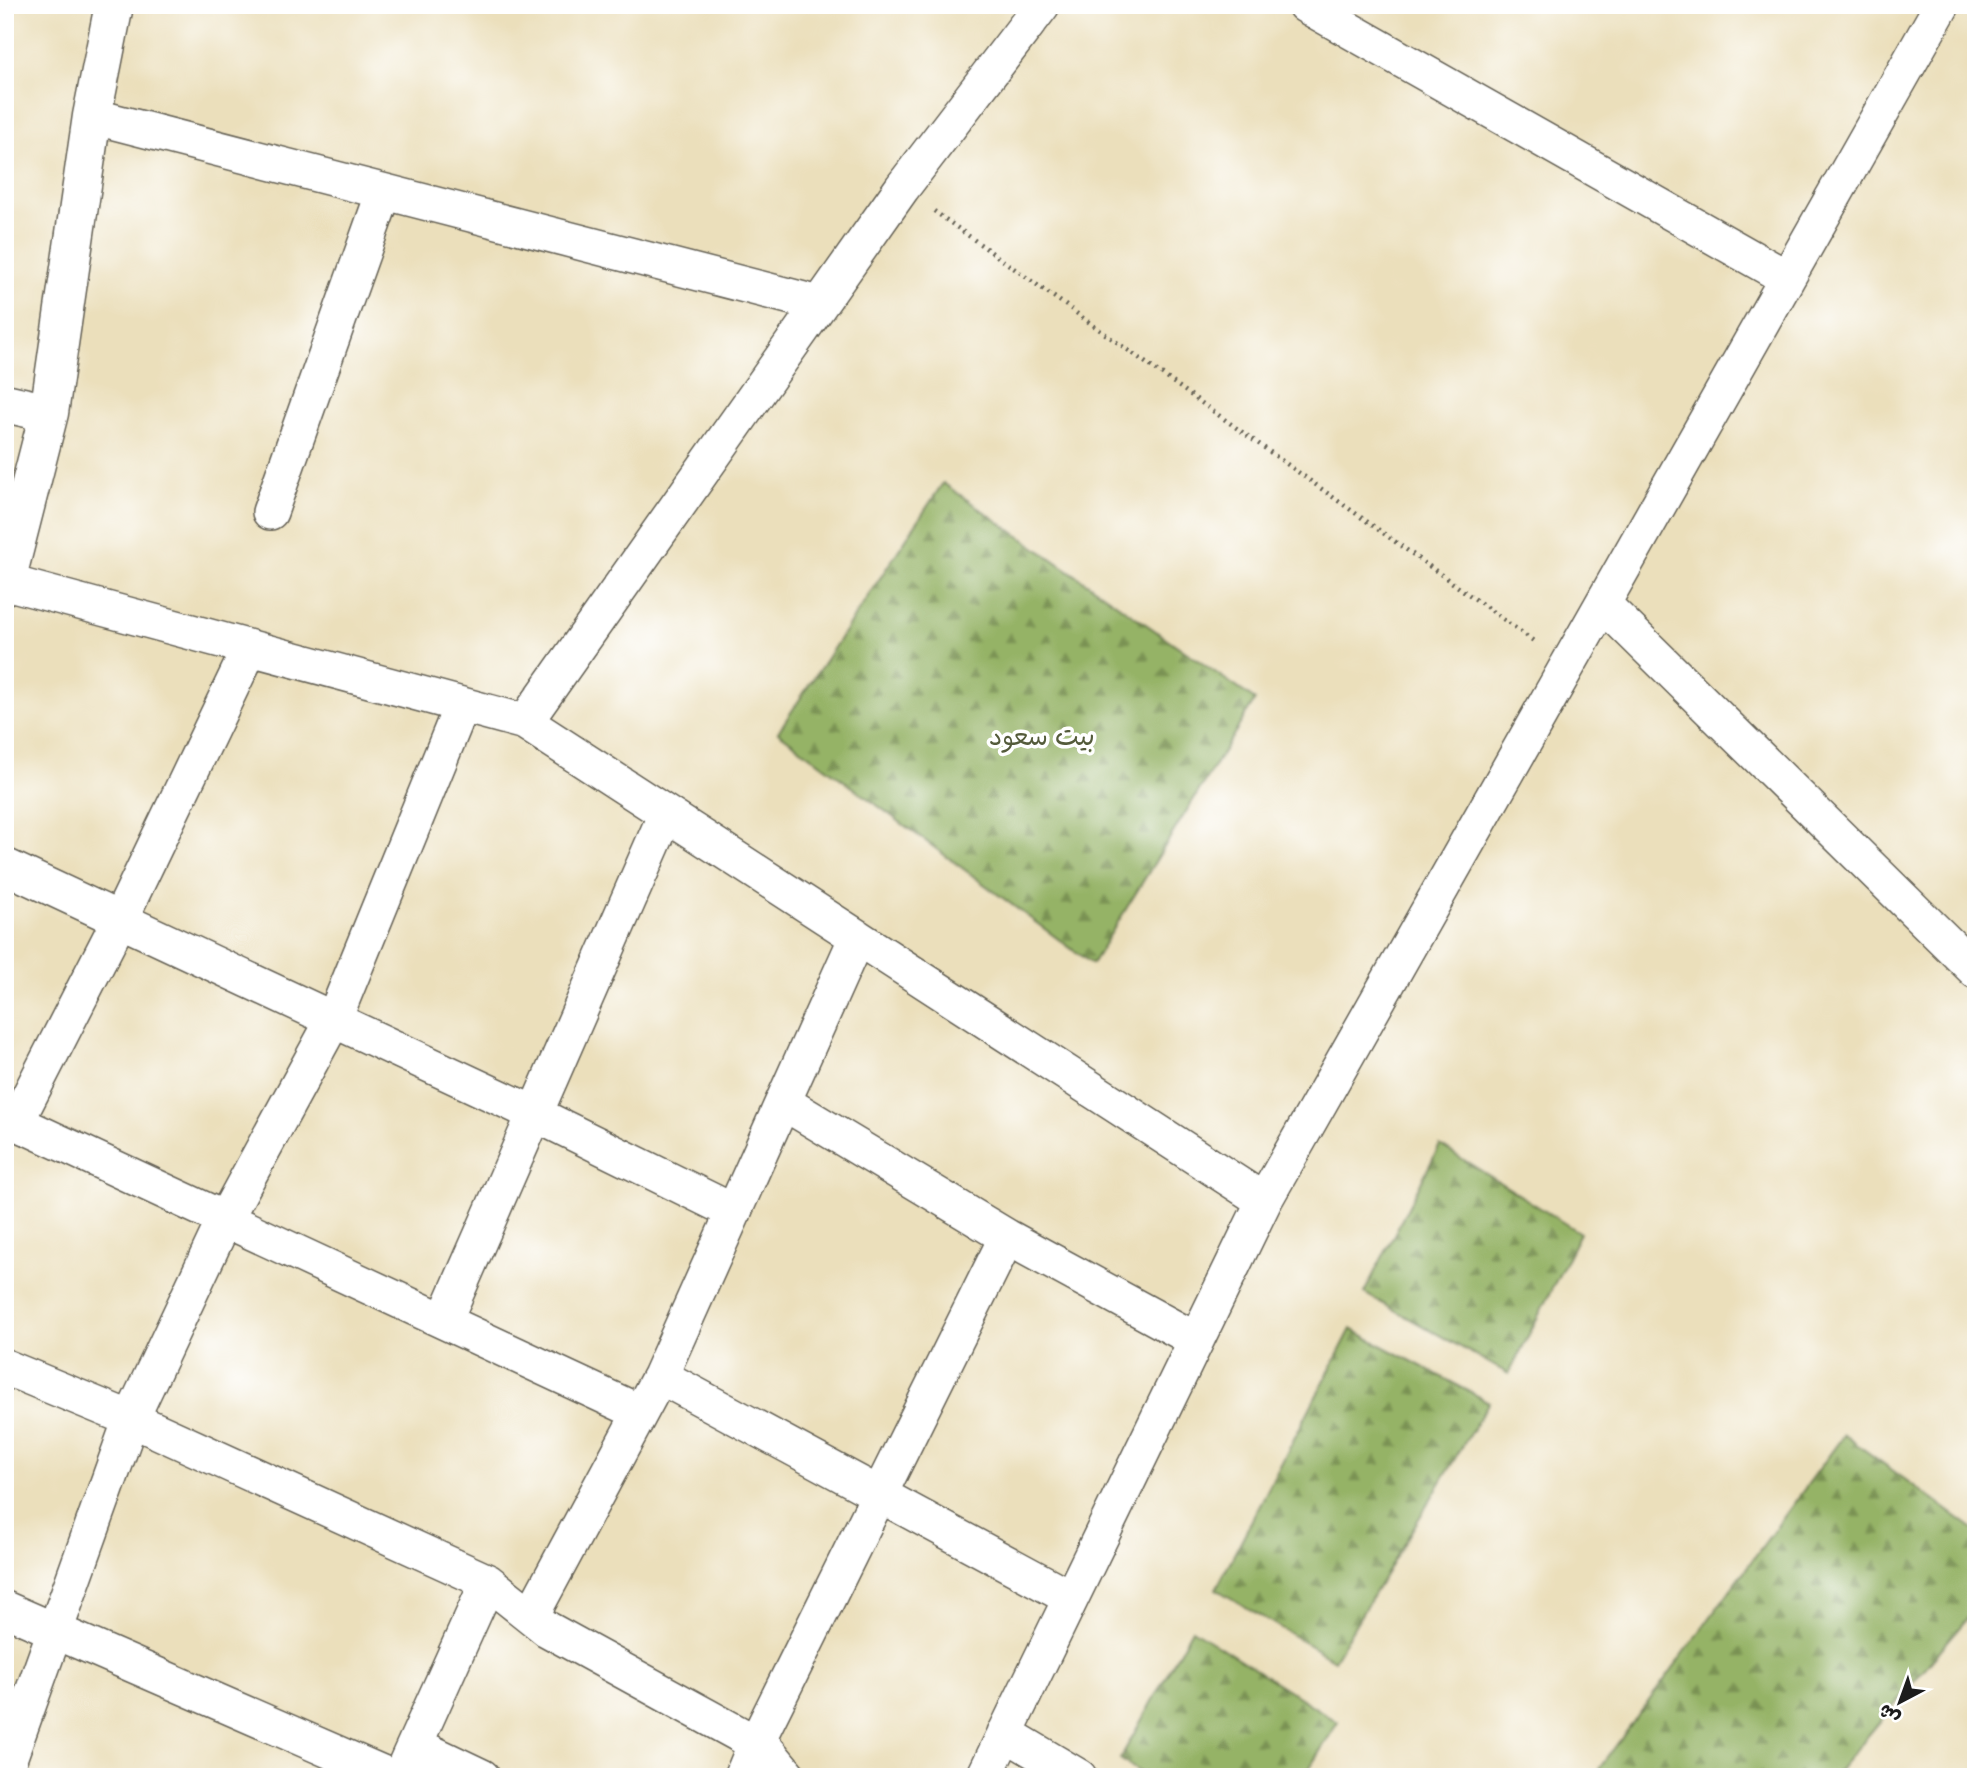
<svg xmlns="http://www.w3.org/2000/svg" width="1981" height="1782" font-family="Mynerve,'Playpen Sans Arabic',sans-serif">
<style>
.forest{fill:url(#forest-firs);stroke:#586841;stroke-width:2}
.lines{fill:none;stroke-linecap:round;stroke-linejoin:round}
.street-casing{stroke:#646054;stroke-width:38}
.secondary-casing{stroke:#646054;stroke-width:41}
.path{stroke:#646054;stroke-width:4.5;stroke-dasharray:2 5;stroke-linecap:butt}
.street{stroke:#fff;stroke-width:35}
.secondary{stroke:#fff;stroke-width:38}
.labels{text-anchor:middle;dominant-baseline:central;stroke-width:7;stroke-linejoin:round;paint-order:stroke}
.park-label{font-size:26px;fill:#545b3b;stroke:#fff}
</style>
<defs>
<pattern id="forest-firs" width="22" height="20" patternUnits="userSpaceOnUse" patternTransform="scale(1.75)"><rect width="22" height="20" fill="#95b366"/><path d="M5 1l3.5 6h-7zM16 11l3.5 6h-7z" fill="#799153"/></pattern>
</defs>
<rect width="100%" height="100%" fill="#fff"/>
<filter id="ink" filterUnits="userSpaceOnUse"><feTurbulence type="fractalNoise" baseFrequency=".0143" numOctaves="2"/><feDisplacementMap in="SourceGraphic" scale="14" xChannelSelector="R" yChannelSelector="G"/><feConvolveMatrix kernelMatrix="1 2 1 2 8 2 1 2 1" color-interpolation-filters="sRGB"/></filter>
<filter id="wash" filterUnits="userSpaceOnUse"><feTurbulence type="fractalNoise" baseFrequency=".00686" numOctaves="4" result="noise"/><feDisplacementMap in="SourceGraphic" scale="28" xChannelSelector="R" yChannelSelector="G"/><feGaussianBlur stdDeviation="1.57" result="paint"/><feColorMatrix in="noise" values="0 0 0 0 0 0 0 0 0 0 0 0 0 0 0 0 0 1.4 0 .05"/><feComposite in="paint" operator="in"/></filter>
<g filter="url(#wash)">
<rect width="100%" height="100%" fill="#ebdfbb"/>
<path class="forest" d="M 943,483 L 1255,700 L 1092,964 L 778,732 Z
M 1440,1145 L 1580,1233 L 1509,1374 L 1364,1293 Z
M 1351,1329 L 1489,1402 L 1334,1660 L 1216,1589 Z
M 1844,1435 L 1976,1531 L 1976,1608 L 1833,1777 L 1593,1777 Z
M 1192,1629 L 1338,1722 L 1304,1777 L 1147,1777 L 1120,1759 Z"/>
</g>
<g filter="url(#ink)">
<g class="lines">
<defs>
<path id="street" d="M 1305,5 L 1787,278
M 92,116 L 819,304
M 270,512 L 384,192
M 6,582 L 525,722 L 1264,1201
M 1603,604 L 1976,971
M 525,722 L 902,188 L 1042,5
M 5,866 L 535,1114 L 734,1212
M 783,1102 L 1007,1237 L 1196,1340
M 5,1117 L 639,1412
M 16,1122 L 120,919 L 250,648
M 444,1321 L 666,814
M 5,1367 L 131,1419 L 488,1582 L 547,1629 L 766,1749 L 789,1777
M 660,1376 L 1071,1598
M 5,1609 L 391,1777
M 531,1616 L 660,1376 L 857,937
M 1005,1733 L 1079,1777
M 415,1745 L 482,1777
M 5,1770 L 131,1419 L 225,1219 L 334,1019 L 462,705
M 400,1777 L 488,1582
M 742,1777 L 756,1743 L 1007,1237
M 984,1777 L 1264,1201 L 1942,5"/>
<path id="secondary" d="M 5,403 L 49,413
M 5,585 L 49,413 L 92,116 L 114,5"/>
</defs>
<use href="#street" class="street-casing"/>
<use href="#secondary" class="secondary-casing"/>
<path class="path" d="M 934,211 L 1535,642"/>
<use href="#street" class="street"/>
<use href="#secondary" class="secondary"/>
</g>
</g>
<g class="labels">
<g class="park-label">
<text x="1042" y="738">بيت سعود</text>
</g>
</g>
<rect width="1981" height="1782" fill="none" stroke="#fff" stroke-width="28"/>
<g transform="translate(1900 1702) rotate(221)" stroke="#ffffff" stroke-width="5" paint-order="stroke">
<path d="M0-5L12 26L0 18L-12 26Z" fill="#1c1c1c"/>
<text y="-10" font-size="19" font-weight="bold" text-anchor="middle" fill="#1c1c1c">ش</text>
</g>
</svg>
